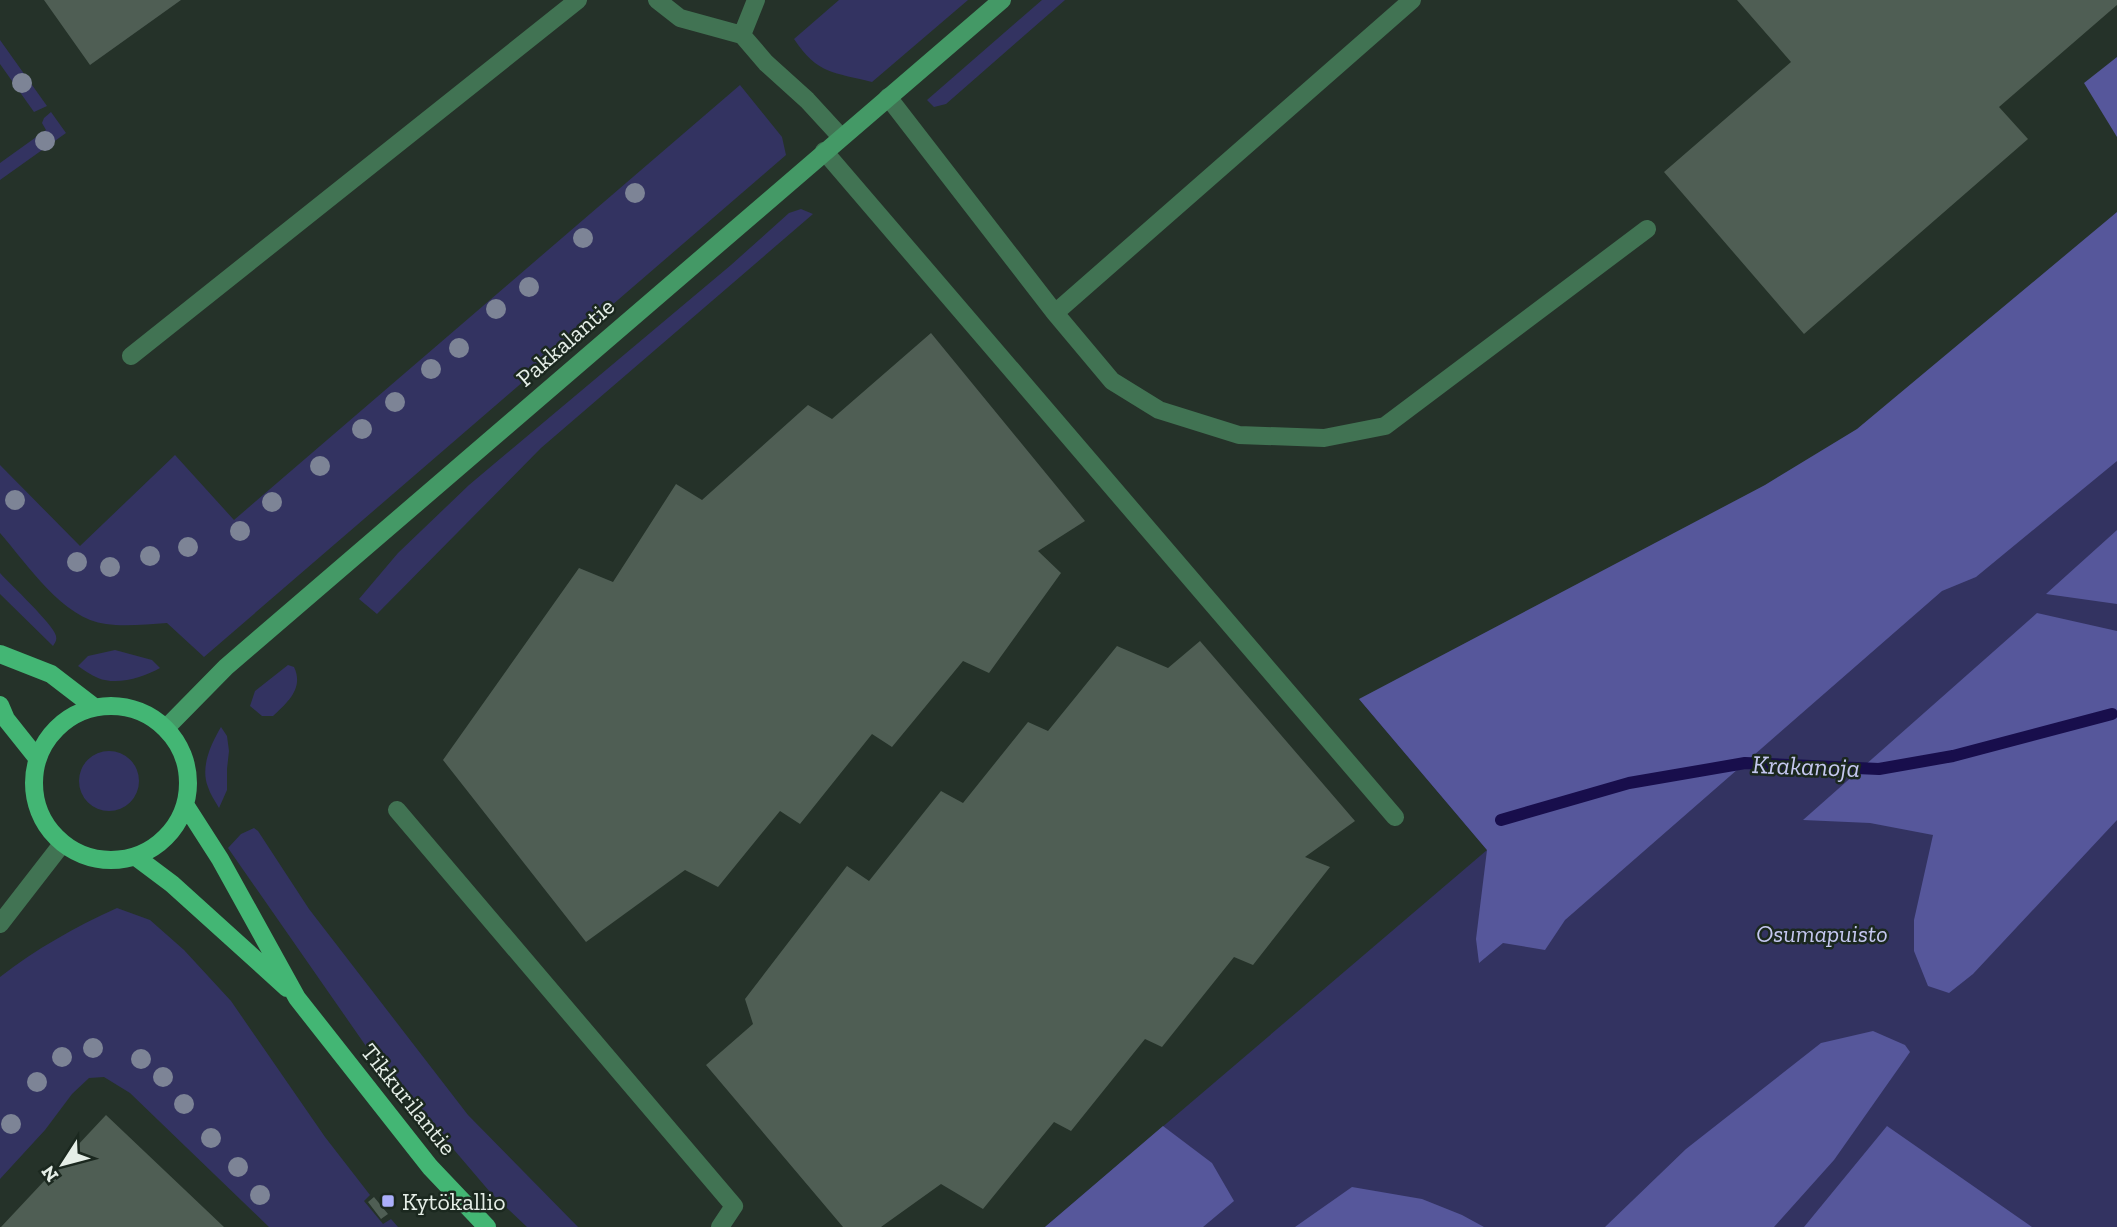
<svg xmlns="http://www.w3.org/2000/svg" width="2117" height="1227" font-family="'Zilla Slab',serif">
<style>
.green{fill:#333361}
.forest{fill:#56579b}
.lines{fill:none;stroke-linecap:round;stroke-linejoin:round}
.stream{stroke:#180e4c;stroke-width:12}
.building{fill:#4f5e54}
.lane{stroke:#417353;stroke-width:18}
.street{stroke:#417353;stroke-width:18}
.secondary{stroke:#496;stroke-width:18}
.primary{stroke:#43b674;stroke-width:18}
.tree{fill:#7d8496}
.poi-dot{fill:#abaffb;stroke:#1b281f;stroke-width:2.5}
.labels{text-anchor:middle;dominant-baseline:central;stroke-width:5;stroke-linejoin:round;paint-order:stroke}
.street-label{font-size:24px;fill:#e5eee7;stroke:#1b281f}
.park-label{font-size:24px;font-style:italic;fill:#c5c8f0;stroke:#1b281f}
.poi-label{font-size:24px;fill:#e5eee7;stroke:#1b281f;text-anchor:start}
.water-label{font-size:26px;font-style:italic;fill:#c5c8f0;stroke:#1b281f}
</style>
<rect width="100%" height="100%" fill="#253229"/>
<path class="green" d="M 839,0 L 968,0 L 872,82 C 834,72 818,75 794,39 Z
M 1042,0 L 1065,0 L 946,104 L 934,107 L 927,100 Z
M 0,40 L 47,106 L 34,112 L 0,64 Z
M 740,85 L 782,137 L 786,155 L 204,657 L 167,623 C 147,624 126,627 106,624 C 63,619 27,564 0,533 L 0,465 L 80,546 L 175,455 L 234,520 Z
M 51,112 L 66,133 L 0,180 L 0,163 L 46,130 L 42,123 L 44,118 Z
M 801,209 L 813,214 L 541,448 L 377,614 L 359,599 L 398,553 L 469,485 L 731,265 L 789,213 Z
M 2117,359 L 2117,1227 L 1045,1227 L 1487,850 L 1359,699 L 1786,641 Z
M 0,573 C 10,584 54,625 56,636 C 57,641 55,642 53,646 L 0,594 Z
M 115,650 L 152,660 L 160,668 C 144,677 117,686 98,678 C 91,675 84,670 78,666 L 88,656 Z
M 288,665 L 294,667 C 304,688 288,702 273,716 L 262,716 L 250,706 L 255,691 Z
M 221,727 L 227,736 L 229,751 L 227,769 L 227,790 L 219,808 C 215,801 210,794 208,787 C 200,767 211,744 221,727 Z
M79 781a30 30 0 1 1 60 0a30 30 0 1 1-60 0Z
M 254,828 L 258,831 L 309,909 L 468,1115 L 578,1227 L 527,1227 L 490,1192 L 368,1049 L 228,848 L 241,834 Z
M 117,908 L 150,920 L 184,950 L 231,1001 L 325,1137 L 370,1195 L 364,1201 L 383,1224 L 391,1219 L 398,1227 L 269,1227 L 130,1093 L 104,1077 L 89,1078 L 72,1094 L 45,1130 L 0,1179 L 0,977 C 36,949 75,927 117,908 Z"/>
<path class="forest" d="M 2117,57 L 2117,137 L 2084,83 Z
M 2117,212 L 2117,461 L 1976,577 L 1942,591 L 1565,920 L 1545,950 L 1503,943 L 1479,963 L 1476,939 L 1487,850 L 1359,699 L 1765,485 L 1857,429 Z
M 2117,530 L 2117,604 L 2046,594 Z
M 2037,613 L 2117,631 L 2117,820 L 1973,974 L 1949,993 L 1928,986 L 1914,951 L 1914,920 L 1933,835 L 1870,823 L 1803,820 Z
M 1873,1031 L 1905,1045 L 1910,1052 L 1834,1160 L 1774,1227 L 1605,1227 L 1686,1149 L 1821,1043 Z
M 1163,1126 L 1212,1163 L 1234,1201 L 1203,1227 L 1045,1227 Z
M 1887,1126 L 2032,1227 L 1804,1227 Z
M 1352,1187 L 1422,1199 L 1462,1215 L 1484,1227 L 1295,1227 Z"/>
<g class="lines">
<path class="stream" d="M 1501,820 L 1629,783 L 1745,763 L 1879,769 L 1953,756 L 2112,714"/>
</g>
<path class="building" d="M 44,0 L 181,0 L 90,65 Z
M 1737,0 L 2117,0 L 2117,5 L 1999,107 L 2028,139 L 1804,334 L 1664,172 L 1791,62 Z
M 931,333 L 1085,521 L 1038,551 L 1061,573 L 989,673 L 963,661 L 892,747 L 872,734 L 800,824 L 780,811 L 718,887 L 685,870 L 586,942 L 443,760 L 579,568 L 613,582 L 676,484 L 702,500 L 808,405 L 832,419 Z
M 1200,641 L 1355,821 L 1305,857 L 1330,867 L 1253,965 L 1234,957 L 1162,1047 L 1145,1039 L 1071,1131 L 1054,1122 L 983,1209 L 941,1184 L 881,1227 L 843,1227 L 706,1065 L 753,1024 L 745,999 L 847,866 L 869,881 L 941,791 L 963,803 L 1028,722 L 1048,731 L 1117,646 L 1168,668 Z
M 106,1115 L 224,1227 L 1,1227 Z
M 374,1197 L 388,1214 L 381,1219 L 368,1202 Z"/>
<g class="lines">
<path class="lane" d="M 657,0 L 680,18 L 742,35 L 766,63 L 807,100 L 841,137
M 742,35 L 756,0
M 888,97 L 1055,313 L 1112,381 L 1159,410 L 1239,435 L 1324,438 L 1385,426 L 1647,229
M 824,151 L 1395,817
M 1055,313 L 1412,0
M 131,356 L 578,0
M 397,810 L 734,1206 L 720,1227"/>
<path class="street" d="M 0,924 L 62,844"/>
<path class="secondary" d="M 166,728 L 226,667 L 1002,0"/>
<path class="primary" d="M 0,654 L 51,674 L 94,707
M 0,705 L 6,719 L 37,758
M34 783a77 77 0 1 1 154 0a77 77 0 1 1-154 0Z
M 186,806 L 220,859 L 297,998 L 430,1167 L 487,1227
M 136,857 L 172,884 L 287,988"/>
</g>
<g class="tree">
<circle cx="22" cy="83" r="10"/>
<circle cx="45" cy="141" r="10"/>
<circle cx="635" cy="193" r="10"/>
<circle cx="583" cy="238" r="10"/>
<circle cx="529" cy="287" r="10"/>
<circle cx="496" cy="309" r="10"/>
<circle cx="459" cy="348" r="10"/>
<circle cx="431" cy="369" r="10"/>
<circle cx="395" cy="402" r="10"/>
<circle cx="362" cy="429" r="10"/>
<circle cx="320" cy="466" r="10"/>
<circle cx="15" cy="500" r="10"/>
<circle cx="272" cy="502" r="10"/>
<circle cx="240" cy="531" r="10"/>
<circle cx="188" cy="547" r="10"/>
<circle cx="150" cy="556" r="10"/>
<circle cx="77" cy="562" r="10"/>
<circle cx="110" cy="567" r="10"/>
<circle cx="93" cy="1048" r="10"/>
<circle cx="62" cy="1057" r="10"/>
<circle cx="141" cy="1059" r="10"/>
<circle cx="163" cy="1077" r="10"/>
<circle cx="37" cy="1082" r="10"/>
<circle cx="184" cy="1104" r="10"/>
<circle cx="11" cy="1124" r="10"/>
<circle cx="211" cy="1138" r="10"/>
<circle cx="238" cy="1167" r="10"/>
<circle cx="260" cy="1195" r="10"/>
</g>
<rect class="poi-dot" x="381" y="1194" width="14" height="14" rx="3.5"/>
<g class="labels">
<g class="street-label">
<text transform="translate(565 342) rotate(-41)">Pakkalantie</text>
<text transform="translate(409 1099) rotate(51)">Tikkurilantie</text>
</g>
<g class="park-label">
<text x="1822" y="933">Osumapuisto</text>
</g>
<g class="poi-label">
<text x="402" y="1201">Kytökallio</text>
</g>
<g class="water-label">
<text transform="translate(1806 766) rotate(2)">Krakanoja</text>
</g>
</g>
<g transform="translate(63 1164) rotate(234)" stroke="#1b281f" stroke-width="5" paint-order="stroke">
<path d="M0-5L12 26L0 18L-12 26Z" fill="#e5eee7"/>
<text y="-10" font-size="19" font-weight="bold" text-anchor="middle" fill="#e5eee7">N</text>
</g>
</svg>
